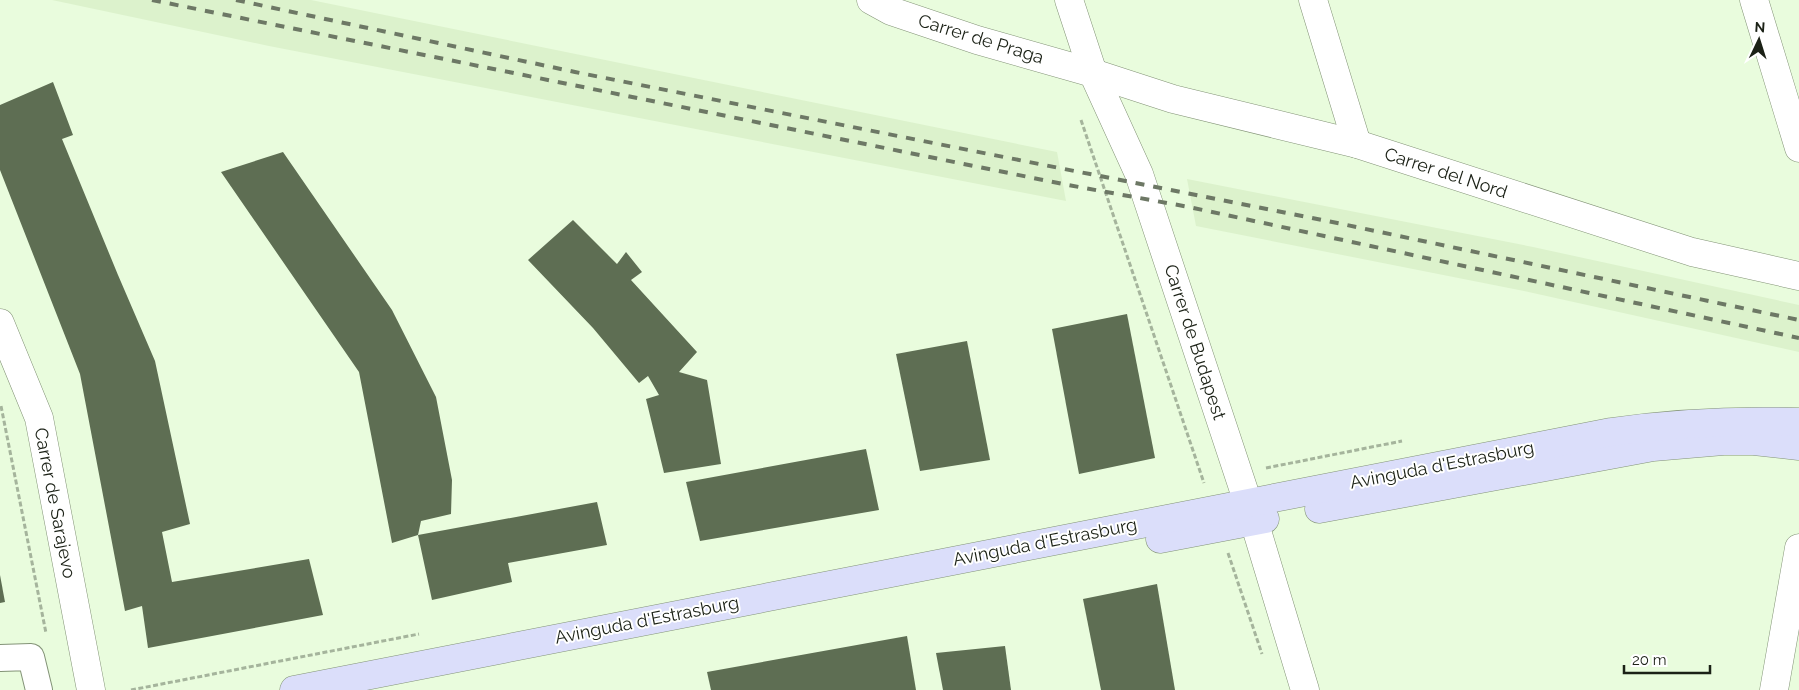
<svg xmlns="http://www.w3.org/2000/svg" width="1799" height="690" font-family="Raleway,sans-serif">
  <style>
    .built { fill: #dcf2cc }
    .building { fill: #5e6e53 }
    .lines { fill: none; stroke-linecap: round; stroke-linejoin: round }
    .pedestrian-casing { stroke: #839377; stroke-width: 28 }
    .minor-casing { stroke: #839377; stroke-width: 29 }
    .secondary-casing { stroke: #839377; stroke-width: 29 }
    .path { stroke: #a5b49c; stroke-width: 3; stroke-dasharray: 5 2.5; stroke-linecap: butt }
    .pedestrian { stroke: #fff; stroke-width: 26 }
    .minor { stroke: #fff; stroke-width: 28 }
    .secondary { stroke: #dbdefa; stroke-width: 28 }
    .rail { stroke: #6d7865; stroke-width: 4; stroke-dasharray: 9 9; stroke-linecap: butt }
    .labels { text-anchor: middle; stroke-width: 4; stroke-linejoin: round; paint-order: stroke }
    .street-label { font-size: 18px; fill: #1b2116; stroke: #fff }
  </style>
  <rect width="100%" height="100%" fill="#e9fcdd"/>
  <!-- built -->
  <g class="built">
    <polygon points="52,0 311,0 1057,152 1066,201 269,46"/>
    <polygon points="1187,179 1533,247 1799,305 1799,352 1524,291 1196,226"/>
  </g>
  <!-- building -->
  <g class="building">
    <polygon points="53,82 73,135 62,139 118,275 155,361 190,524 162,532 172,582 309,559 323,615 148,648 142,606 125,611 80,374 0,170 0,105"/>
    <polygon points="283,152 392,310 436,397 452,480 451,514 421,521 418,535 392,543 359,372 221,172"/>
    <polygon points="573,220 617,264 626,252 642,272 631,280 697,352 679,372 707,380 721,464 664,473 646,399 659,395 648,376 639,383 593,328 528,260"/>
    <polygon points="1127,314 1155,458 1079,474 1052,329"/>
    <polygon points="967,341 990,460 920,471 896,354"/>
    <polygon points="866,449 879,510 700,541 686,482"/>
    <polygon points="597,502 607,545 508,563 512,582 432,600 418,535"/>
    <polygon points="0,575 5,602 0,603"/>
    <polygon points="1157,584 1175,690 1101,690 1083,599"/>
    <polygon points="907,636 916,690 711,690 707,672"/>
    <polygon points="1005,646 1011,690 943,690 936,653"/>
  </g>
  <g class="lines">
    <!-- pedestrian casing -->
    <g class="pedestrian-casing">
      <polyline id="pedestrian" points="0,658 31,657 39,690"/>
    </g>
    <!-- minor casing -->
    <g class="minor-casing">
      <g id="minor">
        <polyline points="871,0 891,11 977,40 1093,73 1173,99 1357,144 1692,252 1799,276"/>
        <polyline points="1069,0 1093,73 1139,174 1254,521 1305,690"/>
        <polyline points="1313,0 1357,144"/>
        <polyline points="1754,0 1799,148"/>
        <polyline points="0,323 39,418 91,690"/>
        <polyline points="1774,690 1799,548"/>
      </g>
    </g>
    <!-- secondary casing -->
    <g class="secondary-casing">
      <g id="secondary">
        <polyline points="1319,509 1653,447 1723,441 1754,441 1799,446"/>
        <polyline points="1160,539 1265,519"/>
        <path d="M294,690L1611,432C1674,423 1736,420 1799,422"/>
      </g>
    </g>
    <!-- path -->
    <g class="path">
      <polyline points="1081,120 1204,483"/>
      <polyline points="1,406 46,633"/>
      <polyline points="1266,468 1402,441"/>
      <polyline points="1228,553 1262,654"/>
      <polyline points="131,690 419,634"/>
    </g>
    <!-- pedestrian -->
    <use href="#pedestrian" class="pedestrian"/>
    <!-- minor -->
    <use href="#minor" class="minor"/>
    <!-- secondary -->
    <use href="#secondary" class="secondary"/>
    <!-- rail -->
    <g class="rail">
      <polyline points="152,0 1068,185 1189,207 1799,338"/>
      <polyline points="236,0 575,72 1342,224 1799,320"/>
    </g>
  </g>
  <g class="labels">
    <!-- street labels -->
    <g class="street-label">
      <text transform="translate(981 39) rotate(17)" y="6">Carrer de Praga</text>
      <text transform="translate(1446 173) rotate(18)" y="6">Carrer del Nord</text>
      <text transform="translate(1195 342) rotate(72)" y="6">Carrer de Budapest</text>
      <text transform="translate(1442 465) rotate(-11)" y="6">Avinguda d'Estrasburg</text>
      <text transform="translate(55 503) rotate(79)" y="6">Carrer de Sarajevo</text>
      <text transform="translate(1045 542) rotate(-11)" y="6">Avinguda d'Estrasburg</text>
      <text transform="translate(647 620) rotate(-11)" y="6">Avinguda d'Estrasburg</text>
    </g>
  </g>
  <!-- north arrow -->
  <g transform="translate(1759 40) rotate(4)" stroke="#ffffff" stroke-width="4" paint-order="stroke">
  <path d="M0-4L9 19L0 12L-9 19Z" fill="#1b2116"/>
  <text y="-8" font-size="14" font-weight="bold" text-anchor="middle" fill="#1b2116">N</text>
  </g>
  <!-- scale -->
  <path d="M1624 665v8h86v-8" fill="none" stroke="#1b2116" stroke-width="2.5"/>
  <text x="1632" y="665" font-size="15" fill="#1b2116" stroke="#ffffff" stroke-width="4" paint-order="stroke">20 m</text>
</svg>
